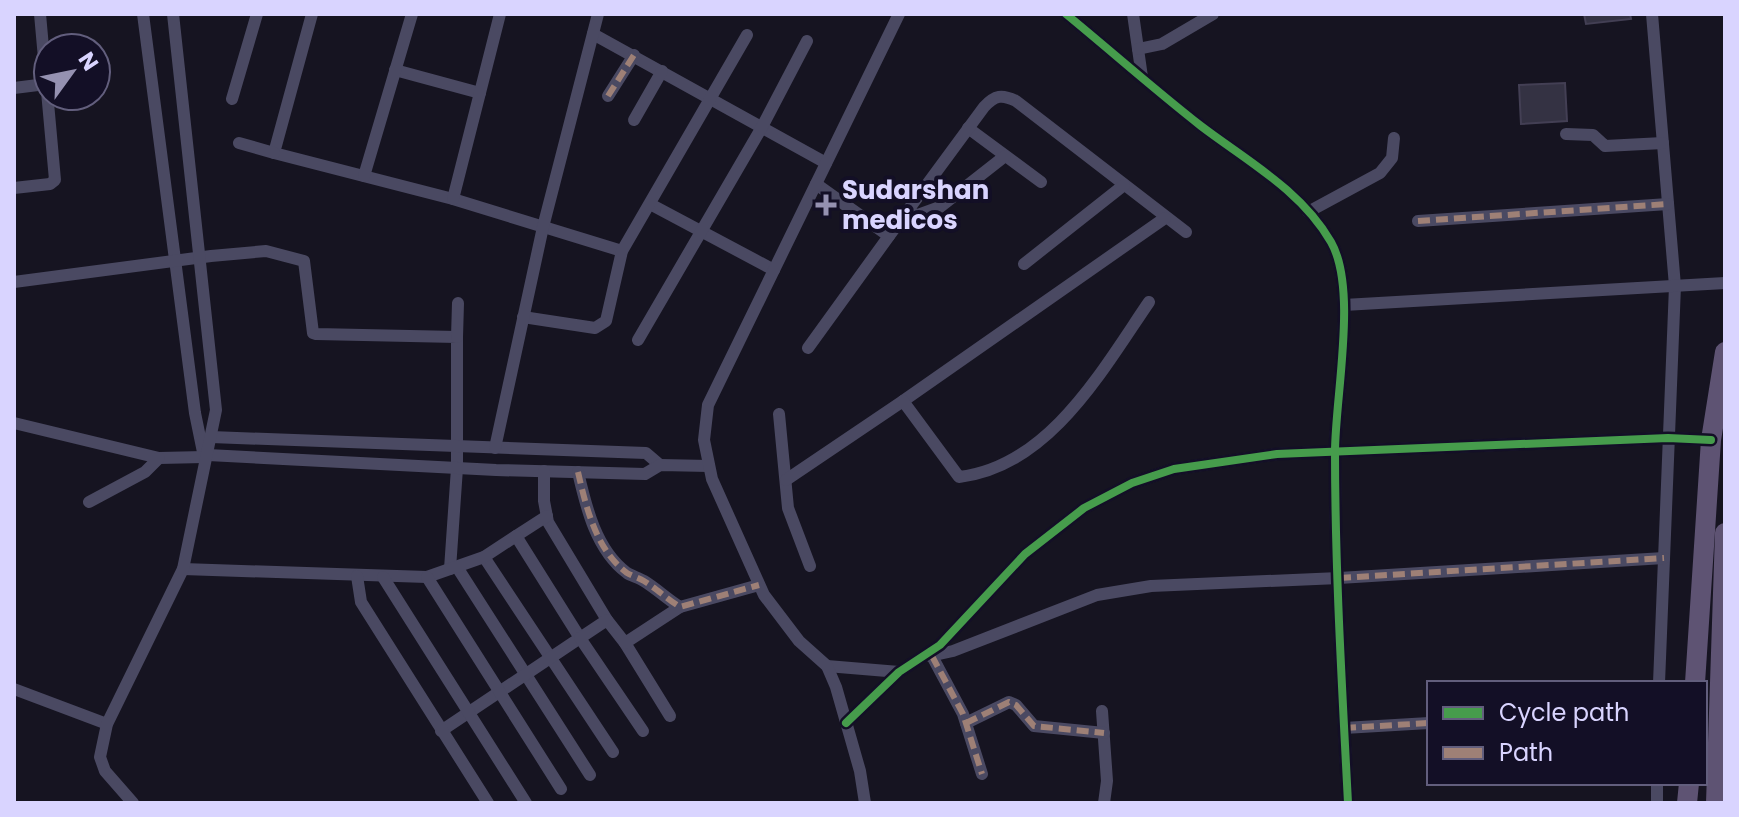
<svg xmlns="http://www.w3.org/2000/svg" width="1739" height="817" font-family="Poppins,sans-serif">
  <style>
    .building { fill: #343243; stroke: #433f54; stroke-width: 2 }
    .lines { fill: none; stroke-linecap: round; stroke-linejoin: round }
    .street { stroke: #4a4962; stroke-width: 12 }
    .primary { stroke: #5e5373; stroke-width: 20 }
    .quiet { stroke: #9e8076; stroke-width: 6; stroke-dasharray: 12 6; stroke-linecap: butt }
    .cycleway-casing { stroke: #130f26; stroke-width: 13 }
    .cycleway { stroke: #469c4c; stroke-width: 8 }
    .poi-dot { fill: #9591b1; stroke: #130f26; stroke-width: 3 }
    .labels { text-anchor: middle; stroke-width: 8; stroke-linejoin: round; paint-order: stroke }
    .poi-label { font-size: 26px; font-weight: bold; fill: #d9d4ff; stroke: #130f26; text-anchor: start }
  </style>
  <rect width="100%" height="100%" fill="#161421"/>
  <!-- building -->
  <g class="building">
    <polygon points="1584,14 1630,14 1631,19 1586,24"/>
    <polygon points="1565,83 1567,121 1521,124 1519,85"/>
  </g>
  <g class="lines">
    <!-- street -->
    <g class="street">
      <polyline points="143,14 195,413 204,457"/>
      <polyline points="312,14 274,153 453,199 622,251"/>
      <path d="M1066,14C1111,51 1155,90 1201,126C1247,161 1301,190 1331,242C1358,289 1335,397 1335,452C1335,569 1342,686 1348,803"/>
      <polyline points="1133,14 1142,77"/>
      <polyline points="1652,14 1675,286 1659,683"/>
      <polyline points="593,34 826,163"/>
      <polyline points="1138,49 1162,44 1213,14"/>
      <polyline points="395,70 480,93"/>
      <polyline points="14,88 46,84"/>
      <polyline points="608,96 634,55"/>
      <polyline points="232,99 257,14"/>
      <polyline points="634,120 662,71"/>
      <polyline points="968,128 1041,182"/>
      <polyline points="1566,134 1593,135 1605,146 1663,143"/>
      <polyline points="239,143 274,153"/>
      <polyline points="364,176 412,14"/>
      <path d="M816,184L889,236L984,107C995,95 1002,94 1016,101L1186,232"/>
      <polyline points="14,188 50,184 55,180 40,14"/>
      <polyline points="453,199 500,14"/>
      <polyline points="650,204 774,270"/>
      <polyline points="907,212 918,215 940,207 1005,156"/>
      <polyline points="1308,212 1380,173 1392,158 1394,138"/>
      <polyline points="1418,221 1668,204"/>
      <polyline points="1024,264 1124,185"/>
      <polyline points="14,282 211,256 266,251 304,261 313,333 316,334 457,337 457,468 450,569"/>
      <polyline points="1344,305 1725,283"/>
      <polyline points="523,317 595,328 606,321 622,251 747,35"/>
      <polyline points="457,337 458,303"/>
      <polyline points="638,340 762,127 807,41"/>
      <polyline points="808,348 889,236"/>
      <polyline points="903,401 1165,218"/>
      <polyline points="779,414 788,508 810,566"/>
      <polyline points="14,423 159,458 204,457"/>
      <polyline points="211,437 646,453 660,465"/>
      <polyline points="495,448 543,227 598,14"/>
      <polyline points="208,455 496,470 645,474 660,465 709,466"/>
      <polyline points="544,471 544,501 548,522 607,620"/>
      <path d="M578,472C586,507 596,550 627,573C632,576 639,578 644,581C657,589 667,599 680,607L759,585"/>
      <path d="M786,480L903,401L959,477C1049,467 1103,369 1149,302"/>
      <polyline points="89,502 145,472 159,458"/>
      <polyline points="516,536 547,516"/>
      <polyline points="484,557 613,752"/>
      <polyline points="457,567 590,775"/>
      <polyline points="183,569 427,577 484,557 516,536 580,638 441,731"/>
      <polyline points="357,576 361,602 488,803"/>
      <polyline points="383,577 526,803"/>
      <polyline points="427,577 561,789"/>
      <polyline points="625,643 670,716"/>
      <polyline points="930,656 953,651 1097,595 1151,586 1339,578 1664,558"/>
      <polyline points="932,656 963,714 982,774"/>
      <polyline points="827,666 899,672"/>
      <polyline points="14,689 107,724"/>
      <polyline points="1102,711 1107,781 1104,803"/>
      <polyline points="846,723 899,672 940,645 1025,554 1084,508 1132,483 1174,469 1277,454 1668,438 1711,440"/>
      <polyline points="966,723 1009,702 1016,705 1034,726 1104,733"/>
      <polyline points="1344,728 1429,723"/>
      <polyline points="643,731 580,638 607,620 625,643 680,607"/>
      <polyline points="1657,783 1657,803"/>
      <polyline points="133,803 105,771 100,757 107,724 183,569 216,410 173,14"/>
      <polyline points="865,803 860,771 836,687 827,666 799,641 764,595 712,479 704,440 708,405 899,14"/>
    </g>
    <!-- primary -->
    <g class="primary">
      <polyline points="1695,683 1711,440 1725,352"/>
      <polyline points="1687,803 1689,783"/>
      <polyline points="1716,803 1725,533"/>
    </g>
    <!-- quiet -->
    <g class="quiet">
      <polyline points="608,96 634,55"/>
      <polyline points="1418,221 1668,204"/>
      <path d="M578,472C586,507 596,550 627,573C632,576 639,578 644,581C657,589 667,599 680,607L759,585"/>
      <polyline points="1339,578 1664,558"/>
      <polyline points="932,656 963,714 982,774"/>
      <polyline points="966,723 1009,702 1016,705 1034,726 1104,733"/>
      <polyline points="1344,728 1429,723"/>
    </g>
    <!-- cycleway casing -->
    <g class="cycleway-casing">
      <g id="cycleway">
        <path d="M1066,14C1111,51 1155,90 1201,126C1247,161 1301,190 1331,242C1358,289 1335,397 1335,452C1335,569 1342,686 1348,803"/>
        <polyline points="846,723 899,672 940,645 1025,554 1084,508 1132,483 1174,469 1277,454 1668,438 1711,440"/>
      </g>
    </g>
    <!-- cycleway -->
    <use href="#cycleway" class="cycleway"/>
  </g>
  <!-- markers -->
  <path class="poi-dot" d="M822 193h8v8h8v8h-8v8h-8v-8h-8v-8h8z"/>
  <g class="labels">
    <!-- poi labels -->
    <g class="poi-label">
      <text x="842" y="199">Sudarshan<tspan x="842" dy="30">medicos</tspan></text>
    </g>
  </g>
  <!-- border -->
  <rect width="1739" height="817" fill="none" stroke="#d9d4ff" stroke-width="32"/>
  <!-- legend -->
  <rect x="1427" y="681" width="280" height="104" fill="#130f26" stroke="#625e7d" stroke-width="2"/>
  <rect x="1443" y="707" width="40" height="12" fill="#469c4c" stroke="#625e7d" stroke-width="2"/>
  <text x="1499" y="721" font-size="24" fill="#d9d4ff">Cycle path</text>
  <rect x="1443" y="747" width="40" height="12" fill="#9e8076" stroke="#625e7d" stroke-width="2"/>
  <text x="1499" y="761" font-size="24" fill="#d9d4ff">Path</text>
  <!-- north arrow -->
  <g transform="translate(72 72) rotate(57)"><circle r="38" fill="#130f26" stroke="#625e7d" stroke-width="2"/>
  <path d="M0-6L14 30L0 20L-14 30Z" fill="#9591b1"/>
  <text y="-12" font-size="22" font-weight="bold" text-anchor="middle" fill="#d9d4ff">N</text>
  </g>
</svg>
